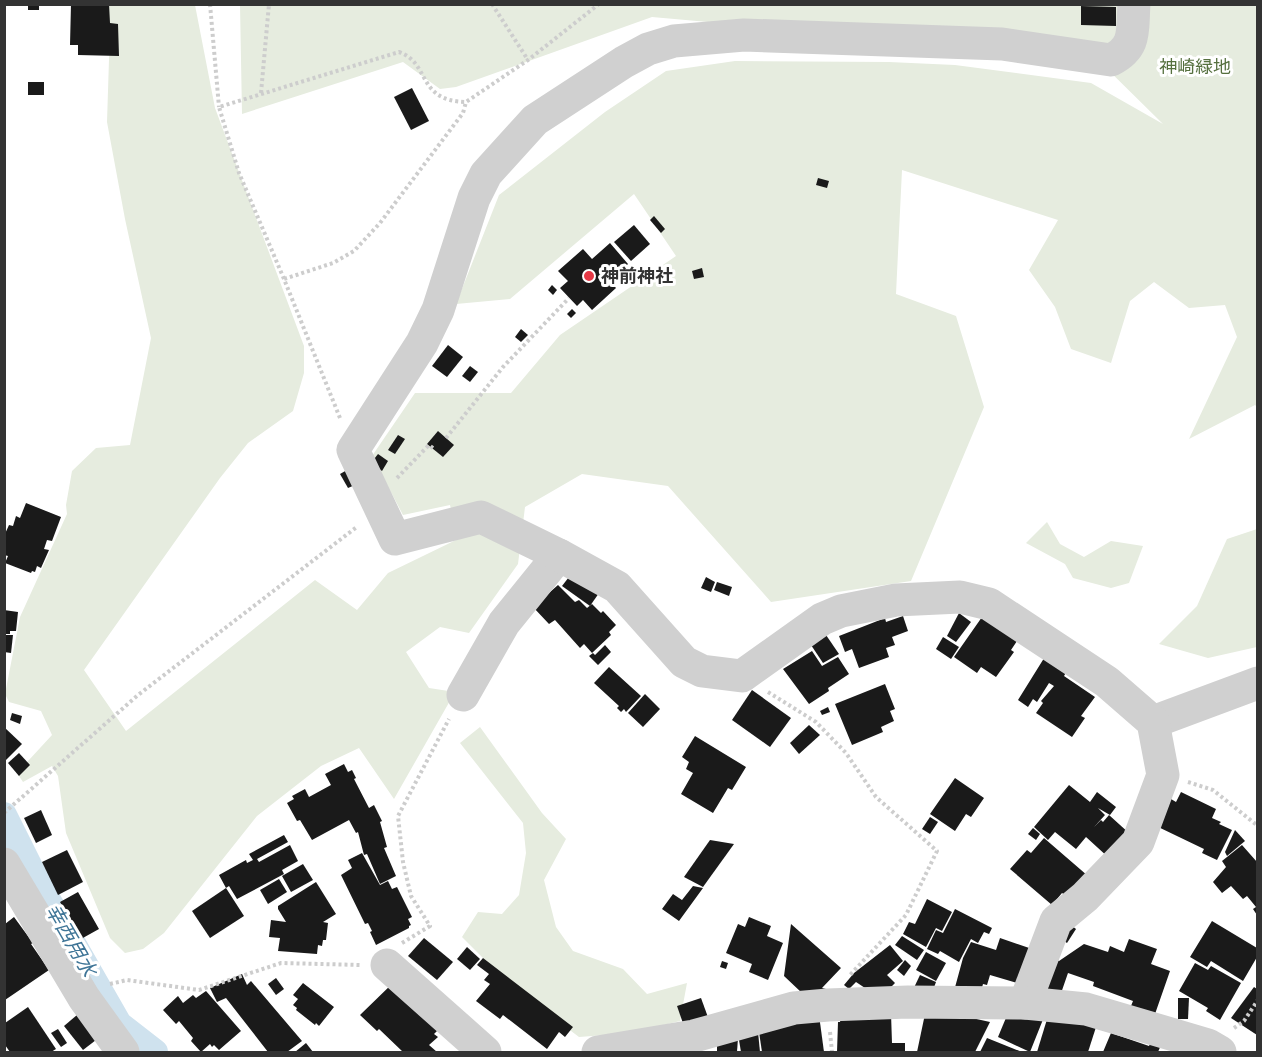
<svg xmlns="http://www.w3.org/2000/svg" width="1262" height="1057" font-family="'Open Sans','Noto Sans JP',sans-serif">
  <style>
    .green { fill: #e6ecdf }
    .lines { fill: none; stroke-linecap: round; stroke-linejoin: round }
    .canal { stroke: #cfe2ee; stroke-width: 26 }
    .building { fill: #1a1a1a }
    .path { stroke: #cdcdcd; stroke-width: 4; stroke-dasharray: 3 3; stroke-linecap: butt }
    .minor { stroke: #d0d0d0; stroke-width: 33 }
    .poi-dot { fill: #e63946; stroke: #fff; stroke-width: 2 }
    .labels { text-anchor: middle; stroke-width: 6; stroke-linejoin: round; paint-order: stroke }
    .park-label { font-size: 18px; fill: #56703f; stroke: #fff }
    .poi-label { font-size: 18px; font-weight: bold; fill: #333; stroke: #fff; text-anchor: start }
    .water-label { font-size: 20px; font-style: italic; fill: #3f7597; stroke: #fff }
  </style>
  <rect width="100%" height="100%" fill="#fff"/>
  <!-- green -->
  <g class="green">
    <polygon points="107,5 195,5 215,108 304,346 304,373 293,411 248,443 220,478 84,670 126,731 315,580 357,610 388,573 458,539 450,505 403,515 372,456 415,393 511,393 560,335 676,256 634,194 510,299 456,304 499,195 605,112 666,71 735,61 889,62 955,65 1091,83 1163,124 1094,56 652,17 456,87 440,89 403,62 242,114 240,5 1257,5 1257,407 1255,405 1189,439 1237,337 1225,305 1189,308 1154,282 1130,301 1111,363 1071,349 1055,307 1029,270 1058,220 902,170 896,294 956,316 984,407 911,581 771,602 668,486 582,474 525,507 518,564 469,633 440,627 406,652 429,688 455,692 394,799 359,748 321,766 257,816 164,933 143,949 125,953 110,938 66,833 58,776 52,766 23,782 17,773 52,735 41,711 9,702 5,694 20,617 67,514 66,505 72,471 96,448 130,445 151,338 125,219 107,122 110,28"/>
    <polygon points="1047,522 1060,544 1084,557 1111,541 1143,546 1129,583 1111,588 1073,578 1065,564 1026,543"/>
    <polygon points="1257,529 1257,647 1208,658 1159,644 1197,606 1227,539"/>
    <polygon points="480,727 542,813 566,839 544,880 556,927 573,951 623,969 647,994 687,983 680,1021 631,1033 579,1037 508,983 462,937 478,912 502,914 519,895 526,853 523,823 460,743"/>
  </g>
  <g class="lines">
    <!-- canal -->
    <polyline class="canal" points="4,815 36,879 119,1024 155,1052"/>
  </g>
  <!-- building -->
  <g class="building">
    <rect x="28" y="4" width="11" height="6"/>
    <polygon points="71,4 109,4 110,23 118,24 119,56 78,55 78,45 70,45"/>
    <polygon points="1081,6 1116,7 1116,26 1081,25"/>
    <rect x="28" y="82" width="16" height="13"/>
    <polygon points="412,88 429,121 411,130 394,97"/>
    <polygon points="818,178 829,181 827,188 816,185"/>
    <polygon points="654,216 665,229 661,233 650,220"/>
    <polygon points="634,225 650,244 631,261 614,242"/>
    <polygon points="610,243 628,264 610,281 616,288 592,310 583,300 577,306 560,288 568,281 558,271 583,249 592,259"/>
    <polygon points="702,268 704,277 694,279 692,271"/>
    <polygon points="552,285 557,290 553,295 548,290"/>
    <polygon points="572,309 576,313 571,318 567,314"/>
    <polygon points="521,329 528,335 521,342 515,337"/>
    <polygon points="448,345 463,357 447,377 432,366"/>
    <polygon points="470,366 478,372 470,382 462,376"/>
    <polygon points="438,431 454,445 443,457 427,444"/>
    <polygon points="398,435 405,439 395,454 388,450"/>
    <polygon points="378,454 388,461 382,471 371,463"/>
    <polygon points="347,470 355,485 348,488 340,474"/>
    <polygon points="26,503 61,517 52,541 47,540 44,549 49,550 41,568 37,566 35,572 32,571 31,573 5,563 8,556 4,555 4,536 9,525 13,526 16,516 20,518"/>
    <polygon points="572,573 599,593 590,606 562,586"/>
    <polygon points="706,577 715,582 711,592 701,588"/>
    <polygon points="717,582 732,587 729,596 714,590"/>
    <polygon points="558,585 575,602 579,600 587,608 592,604 601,613 603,611 616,625 609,632 611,635 592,653 584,644 580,648 555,620 549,624 533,607"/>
    <polygon points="4,610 18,612 16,631 10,631 10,634 4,634"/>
    <polygon points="959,613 971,622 956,642 947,636"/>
    <polygon points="903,616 908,631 892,637 895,645 886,648 889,657 859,668 852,649 845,652 839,636 885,618 886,622"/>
    <polygon points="982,617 1017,641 1011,650 1014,652 996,677 981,667 977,673 954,657"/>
    <polygon points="4,635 13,635 11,653 4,652"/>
    <polygon points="826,635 839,654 823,663 811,645"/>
    <polygon points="943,637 959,647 951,659 936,649"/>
    <polygon points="605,645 611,652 598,665 589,656 593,653 595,655"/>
    <polygon points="812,651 822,666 838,657 849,674 828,688 829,691 809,704 783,669"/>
    <polygon points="1046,655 1068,669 1064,676 1095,697 1081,716 1085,718 1072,737 1036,713 1043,703 1041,701 1054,686 1049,683 1037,702 1033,699 1028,707 1018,700"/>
    <polygon points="609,667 641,696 626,712 624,709 621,712 617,708 619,706 594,683"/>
    <polygon points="885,684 895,709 890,711 894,721 881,727 883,732 852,745 835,704"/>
    <polygon points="752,690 791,718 770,747 732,720"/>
    <polygon points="645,694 660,709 643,727 628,713"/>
    <polygon points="828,707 830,712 822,715 820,711"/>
    <polygon points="12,713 22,716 20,724 10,720"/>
    <polygon points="809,725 820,735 799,754 790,743"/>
    <polygon points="4,727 22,744 4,762"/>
    <polygon points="695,736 746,767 732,790 728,788 713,813 681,794 693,773 686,769 689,762 682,757"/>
    <polygon points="19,753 30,765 19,776 8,763"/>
    <polygon points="344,764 348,772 352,770 356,778 354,779 369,808 374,805 382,821 380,822 387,847 384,848 396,876 380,884 367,854 364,855 358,832 356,833 349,820 312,840 300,820 297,821 287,803 294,799 292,796 305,789 309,797 331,785 325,774"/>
    <polygon points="955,778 984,798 971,817 966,814 955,831 930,814"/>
    <polygon points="1069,785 1090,802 1097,792 1116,807 1110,815 1098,808 1105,815 1094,827 1101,820 1103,822 1109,815 1130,834 1109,858 1086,837 1076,849 1055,832 1048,840 1034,827"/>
    <polygon points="1181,792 1216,809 1212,818 1221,822 1219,824 1232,830 1217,860 1202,853 1204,849 1152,824 1166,796 1176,802"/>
    <polygon points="41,810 52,835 36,843 24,818"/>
    <polygon points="930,817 938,822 930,834 922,829"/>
    <polygon points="1033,828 1040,834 1036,840 1028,834"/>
    <polygon points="1235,830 1245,841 1227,856 1225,852"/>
    <polygon points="284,835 288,842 257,859 259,862 290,845 298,861 282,870 284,874 237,899 229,886 226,888 219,875 246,860 247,863 253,860 249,854"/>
    <polygon points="1044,838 1088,876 1069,898 1062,893 1052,905 1010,869 1027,850 1031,853"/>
    <polygon points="710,840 734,844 703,887 684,877"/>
    <polygon points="1242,845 1257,862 1257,915 1253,909 1256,907 1247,896 1243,899 1231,886 1222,893 1213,882 1226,867 1222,861"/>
    <polygon points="67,850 83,882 58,895 42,862"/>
    <polygon points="362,853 380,885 388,881 392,889 397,887 412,917 408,919 411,925 409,926 409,928 376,945 370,932 372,931 368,923 365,924 341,875 352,868 348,860"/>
    <polygon points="303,864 313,880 291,892 282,876"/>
    <polygon points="279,879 287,892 268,904 260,890"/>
    <polygon points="316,882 336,914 323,922 328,923 326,940 323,940 322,946 318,945 317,954 278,951 280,938 269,937 271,920 286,922 278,909 278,906"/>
    <polygon points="693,886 703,888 679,921 662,909 673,894 682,900"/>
    <polygon points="226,888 244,916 210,938 192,911"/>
    <polygon points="78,892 99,929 81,939 64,915 67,914 60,902"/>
    <polygon points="927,899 952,912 942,931 936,928 926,947 903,934 909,922 915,924"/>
    <polygon points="955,909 992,928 989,934 984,932 978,943 971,939 959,962 940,951 938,954 927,949 936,930 943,933"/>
    <polygon points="14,917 33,943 31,944 49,970 5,1000 5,924"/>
    <polygon points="749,917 771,926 767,936 783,943 768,980 749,972 752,964 726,953 738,924 745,927"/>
    <polygon points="1212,921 1257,948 1257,957 1243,981 1211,961 1207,967 1190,957"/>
    <polygon points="1068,923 1076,929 1067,943 1058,937"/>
    <polygon points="791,924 841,968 822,988 826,989 802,993 784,976"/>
    <polygon points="902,936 924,950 917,960 895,945"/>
    <polygon points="424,938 453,962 437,980 408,956"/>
    <polygon points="1000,938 1038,951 1027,986 990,975 987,985 983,984 979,998 954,991 963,958 971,942 996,950"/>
    <polygon points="1129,939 1157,949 1151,964 1170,971 1155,1014 1131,1006 1133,1001 1093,986 1094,982 1068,973 1059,999 1037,991 1048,956 1059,961 1084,944 1108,952 1110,946 1124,952"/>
    <polygon points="890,945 903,961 887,975 895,983 880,998 856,982 849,989 844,985 854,973"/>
    <polygon points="467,947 480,959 470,970 457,959"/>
    <polygon points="926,952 946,963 936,981 916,970"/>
    <polygon points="483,958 573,1027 565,1037 559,1032 547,1049 503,1015 500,1019 476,1001 490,984 484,980 489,974 477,965"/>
    <polygon points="905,960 911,966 904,976 897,970"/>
    <polygon points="722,961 728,963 726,969 720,967"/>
    <polygon points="1195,963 1208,970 1211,966 1241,983 1220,1020 1206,1011 1208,1008 1179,991"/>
    <polygon points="242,974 247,985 251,981 302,1041 287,1052 268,1052 226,998 217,1002 210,988"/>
    <polygon points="920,975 936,982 929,1001 911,994"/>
    <polygon points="276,978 284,989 276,995 268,984"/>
    <polygon points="395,981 442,1026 434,1034 438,1037 429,1045 437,1052 403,1052 379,1029 377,1031 360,1015"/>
    <polygon points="303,983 334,1007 319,1026 316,1023 315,1025 296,1010 297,1008 293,1005 298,999 293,995"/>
    <polygon points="1254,987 1257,989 1257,1035 1231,1018"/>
    <polygon points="206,991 241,1031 219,1050 214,1045 212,1047 210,1044 201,1052 191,1041 193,1038 179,1021 176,1024 163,1010 178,996 183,1003 193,995 196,998"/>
    <polygon points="701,998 709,1020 685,1029 677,1006"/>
    <polygon points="1178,998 1189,998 1188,1019 1178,1019"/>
    <polygon points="28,1007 56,1049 51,1052 10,1052 5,1045 5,1023"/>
    <polygon points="891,1013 892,1043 905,1043 905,1052 837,1052 838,1022 840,1022 841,1016"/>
    <polygon points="1008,1013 1044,1017 1030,1052 998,1037"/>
    <polygon points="925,1014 937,1014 962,1019 963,1016 990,1022 975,1052 917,1052"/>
    <polygon points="77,1015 96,1040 83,1050 64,1026"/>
    <polygon points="819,1015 824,1052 762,1052 759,1032"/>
    <polygon points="1048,1016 1097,1024 1088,1052 1037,1052"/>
    <polygon points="58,1029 67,1043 61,1047 51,1033"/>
    <polygon points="758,1032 760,1052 741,1052 738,1034"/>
    <polygon points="1111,1033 1149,1046 1151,1042 1161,1045 1158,1052 1103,1052"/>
    <polygon points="717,1037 738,1038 737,1052 717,1052"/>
    <polygon points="987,1038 1022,1052 980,1052"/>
    <polygon points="306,1043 313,1052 295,1052"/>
  </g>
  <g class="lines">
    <!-- path -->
    <g class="path">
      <polyline points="210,4 219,107"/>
      <polyline points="492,4 528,60"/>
      <polyline points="261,93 269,4"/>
      <path d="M284,279L239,173L219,107L399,52C431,63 416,101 466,102"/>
      <polyline points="340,418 284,279 333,263 354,251 380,223 463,113 466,102 528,60 599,4"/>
      <polyline points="446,438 503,367 569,298"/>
      <polyline points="397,478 429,445 434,449"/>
      <polyline points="768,692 816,722 846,753 876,797 937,851 906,915 850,975"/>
      <polyline points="1188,782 1213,790 1258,826"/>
      <polyline points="4,813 138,695 358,526"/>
      <polyline points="402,943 430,926 411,896 403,862 398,816 449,719"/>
      <polyline points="110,984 127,980 199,990 281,963 361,965"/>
      <polyline points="1234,1028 1244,1021 1258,1000"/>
      <polyline points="830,1032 832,1052"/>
    </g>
    <!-- minor -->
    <g class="minor">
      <polyline points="463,695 504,623 559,555"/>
      <polyline points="1153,722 1258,683"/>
      <polyline points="4,864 84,998 123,1052"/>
      <polyline points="387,965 485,1052"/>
      <path d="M1025,1003L1056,921L1085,897L1138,842L1163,775L1153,722L1107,682L989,604L960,597L896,600L841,611L822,619L742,676L702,671L684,662L617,587L559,555L481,517L395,539L353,450L422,343L438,310L474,198L486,174L535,120L624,62L648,49L674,41L744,35L1002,44L1111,60C1137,47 1132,30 1134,4"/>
      <polyline points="598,1052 694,1036 794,1008 828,1005 908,1002 1025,1003 1086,1009 1208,1045 1220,1052"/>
    </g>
  </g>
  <!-- markers -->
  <circle class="poi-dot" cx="589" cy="276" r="6"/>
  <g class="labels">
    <!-- park labels -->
    <g class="park-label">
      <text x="1195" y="73">神崎緑地</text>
    </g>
    <!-- poi labels -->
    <g class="poi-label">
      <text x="601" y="282">神前神社</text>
    </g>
    <!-- water labels -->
    <g class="water-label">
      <text transform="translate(71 940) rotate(60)" y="7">幸西用水</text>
    </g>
  </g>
  <!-- border -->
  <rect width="1262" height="1057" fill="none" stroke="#333333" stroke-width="12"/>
</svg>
